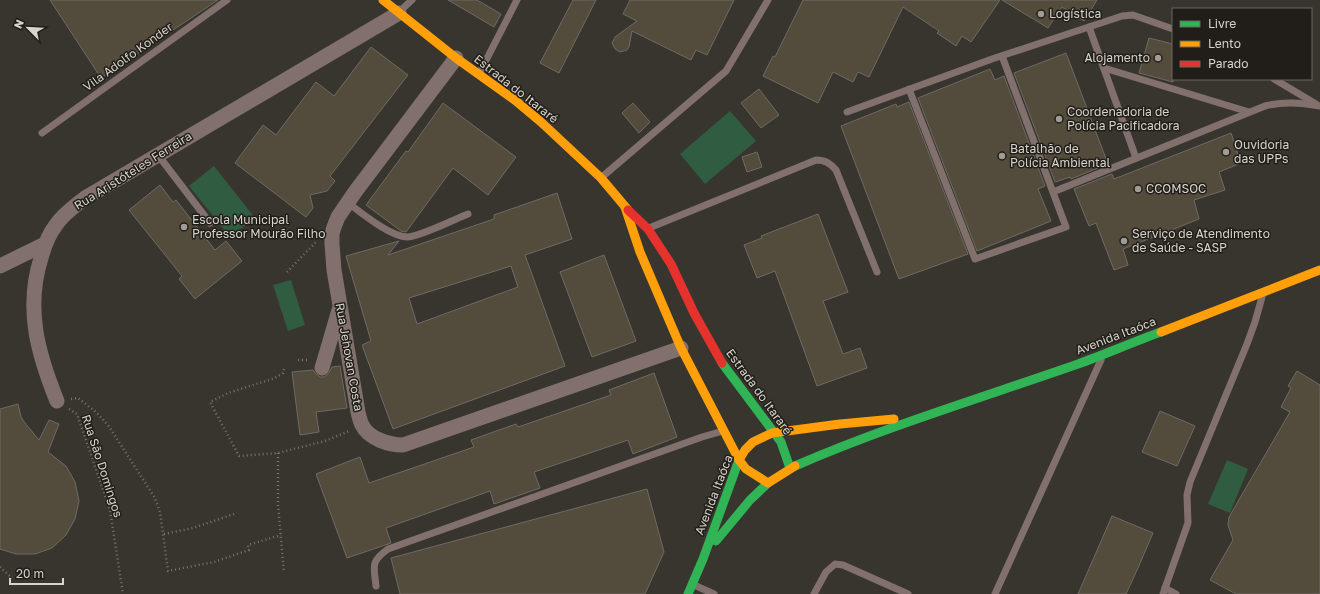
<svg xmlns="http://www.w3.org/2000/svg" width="1320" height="594" font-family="'Golos Text',sans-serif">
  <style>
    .green { fill: #305c41 }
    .building { fill: #534b3b; stroke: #6e6b66; fill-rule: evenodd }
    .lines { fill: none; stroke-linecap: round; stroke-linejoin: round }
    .path { stroke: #7c716d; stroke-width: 2.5; stroke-dasharray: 1 3; stroke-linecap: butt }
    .lane { stroke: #81706b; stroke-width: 7 }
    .street { stroke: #81706b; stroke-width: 15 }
    .fast { stroke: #30b455; stroke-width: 9 }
    .slow { stroke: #ff9f0a; stroke-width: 9 }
    .jam { stroke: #e5322d; stroke-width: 9 }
    .poi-dot { fill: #a09c96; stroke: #211e19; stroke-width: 1.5 }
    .labels { text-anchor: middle; stroke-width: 3; stroke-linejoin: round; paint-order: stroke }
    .poi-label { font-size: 12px; fill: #d8d4cd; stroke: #211e19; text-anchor: start }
    .street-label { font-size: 12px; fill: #d8d4cd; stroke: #211e19 }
  </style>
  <rect width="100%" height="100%" fill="#38352f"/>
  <!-- green -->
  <g class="green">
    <polygon points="730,111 756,141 705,184 680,154"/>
    <polygon points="214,166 255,218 230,237 189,186"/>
    <polygon points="291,280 305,325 288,331 273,285"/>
    <polygon points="1227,460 1248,469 1230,513 1208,504"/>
  </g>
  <!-- building -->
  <g class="building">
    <polygon points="50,0 218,0 101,78"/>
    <polygon points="448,0 477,0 501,14 494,27"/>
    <polygon points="573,0 596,0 559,73 540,63"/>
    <polygon points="630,0 734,0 707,55 696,50 691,60 632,31 629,47 627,50 620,52 615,49 612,43 615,37 637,21 623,14"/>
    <polygon points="803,0 1000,0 971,42 962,36 956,46 937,33 939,31 903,7 869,77 858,72 853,82 833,72 818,103 763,76 773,56 775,57"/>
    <polygon points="1002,0 1097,0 1084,21 1062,7 1048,28"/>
    <polygon points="1149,38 1173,44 1173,82 1139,73"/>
    <polygon points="371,47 408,75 330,176 335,181 327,191 310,195 313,208 306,217 235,163 263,125 276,135 316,82 334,96"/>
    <polygon points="1066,53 1108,164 1071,179 1070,177 1055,182 1014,73"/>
    <polygon points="990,69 995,80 1004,76 1045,186 1038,189 1051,221 977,251 918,98"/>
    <polygon points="759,89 779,115 761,128 741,103"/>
    <polygon points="909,102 968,254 899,279 841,126 896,104 897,107"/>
    <polygon points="443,103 516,157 488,195 453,168 406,232 401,231 366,205 406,151 408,152"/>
    <polygon points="633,103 650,122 639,133 622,113"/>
    <polygon points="1231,133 1241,163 1219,172 1225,190 1194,200 1199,219 1123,249 1128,265 1114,270 1096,223 1089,226 1074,189 1112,174 1114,179"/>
    <polygon points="757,152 762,167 747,172 742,157"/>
    <polygon points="160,185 173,202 176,200 215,250 226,241 242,261 195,299 179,279 182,276 129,210"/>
    <path d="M557,193L572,239L525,255L565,366L393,429L362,345L371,341L346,256L399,241L388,255L494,219V215ZM511,266L518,287L417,324L409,298Z"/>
    <polygon points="818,214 848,292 823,301 843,354 860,348 867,368 817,386 775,271 757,278 744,245 762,238 761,236"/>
    <polygon points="604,255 636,341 592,357 560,272"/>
    <polygon points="340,366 347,408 316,412 319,432 300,435 292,372 313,370 316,374 320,377 324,377 328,374 332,367"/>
    <polygon points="1297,371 1320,385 1320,594 1236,594 1210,580 1233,540 1228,525 1229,517 1290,412 1281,407 1291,388 1288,386"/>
    <polygon points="654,373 677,437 633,454 628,440 534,472 540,488 494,504 490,491 386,528 391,543 347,558 316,474 360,457 369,483 474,447 471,440 516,424 518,427 611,395 609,390"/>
    <polygon points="18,404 21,417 25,423 39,440 49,420 59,424 48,452 66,466 75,482 79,501 75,519 66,535 52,548 35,554 16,554 0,549 0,409"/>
    <polygon points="1160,411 1195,426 1177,466 1142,452"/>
    <polygon points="647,489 664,552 645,594 400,594 391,558"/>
    <polygon points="1112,516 1153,533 1138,568 1126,594 1078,594"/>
  </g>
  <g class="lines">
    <!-- path -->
    <g class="path">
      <polyline points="287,272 316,242"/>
      <polyline points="298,360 307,360"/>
      <polyline points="284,369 283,373 275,378 228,393 210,402 239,456 278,453 325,441 349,431"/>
      <polyline points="71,399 78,398 96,412 108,425 155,498 160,512 168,571 214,562 249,550 248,545 281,535"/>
      <polyline points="69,409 77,414 110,510 123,594"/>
      <polyline points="278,453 278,505 284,572"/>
      <polyline points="164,534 193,528 237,513"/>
      <polyline points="0,567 12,578"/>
    </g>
    <!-- lane -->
    <g class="lane">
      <polyline points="400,11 412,0"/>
      <polyline points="1089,27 1136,158"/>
      <polyline points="1104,68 1249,112"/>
      <polyline points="480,72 517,0"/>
      <polyline points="1274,79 1316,104"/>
      <polyline points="909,89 975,259 1066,227 1002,56"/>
      <polyline points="847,112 992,59 1122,16 1133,15 1173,29"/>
      <polyline points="42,133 227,0"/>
      <polyline points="158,155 210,223"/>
      <polyline points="602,177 726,71 768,0"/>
      <path d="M1053,192L1265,106C1285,101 1300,103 1320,106"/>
      <path d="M348,203C362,213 389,236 407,237C419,237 455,219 468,214"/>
      <path d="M649,228L816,160C825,160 830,163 836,170L877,272"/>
      <polyline points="694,585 714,594"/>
      <path d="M376,586C374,566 370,562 388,549L702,437L723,431"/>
      <polyline points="1165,588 1176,594"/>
      <polyline points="814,594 826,572 835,564 843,565 908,594"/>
      <polyline points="995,594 1101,360"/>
      <polyline points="1163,594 1188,523 1187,495 1190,482 1247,344 1255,322 1262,297"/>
    </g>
    <!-- street -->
    <g class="street">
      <path d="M456,58L355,192L338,217L334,227L332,234V244L334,270L358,412C359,416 360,421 362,425C369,439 389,445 403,445L681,348"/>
      <polyline points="0,266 45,244"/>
      <polyline points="322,368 339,310"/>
      <path d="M57,401C38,354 25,309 41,258C44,247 48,235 56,225C63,214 75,206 85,198L399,13"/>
    </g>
    <!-- fast -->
    <g class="fast">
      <polyline points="722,363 781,442 790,468"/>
      <path d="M795,466C887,426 984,397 1078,364C1106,354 1133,342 1161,332"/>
      <polyline points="716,541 750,500 768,483"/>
      <polyline points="688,594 703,559 739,460"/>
    </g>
    <!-- slow -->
    <g class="slow">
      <polyline points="383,0 456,58 516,101 541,122 601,178 628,210"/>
      <polyline points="625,207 640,252 681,348 739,460 746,469 768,483 795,466"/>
      <polyline points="1161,332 1320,270"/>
      <polyline points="739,460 745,450 753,442 772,433 840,424 894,419"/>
    </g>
    <!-- jam -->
    <polyline class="jam" points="628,210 648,229 671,264 694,313 722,363"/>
  </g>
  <!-- markers -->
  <g class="poi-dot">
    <circle cx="1041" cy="14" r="4"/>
    <circle cx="1158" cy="58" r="4"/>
    <circle cx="1059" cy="119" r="4"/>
    <circle cx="1226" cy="152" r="4"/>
    <circle cx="1002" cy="156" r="4"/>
    <circle cx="1138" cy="189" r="4"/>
    <circle cx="184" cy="227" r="4"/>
    <circle cx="1124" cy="241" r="4"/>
  </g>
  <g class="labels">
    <!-- poi labels -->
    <g class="poi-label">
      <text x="1049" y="18">Logística</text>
      <text x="1150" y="62" text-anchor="end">Alojamento</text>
      <text x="1067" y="116">Coordenadoria de<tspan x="1067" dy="14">Polícia Pacificadora</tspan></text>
      <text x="1234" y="149">Ouvidoria<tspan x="1234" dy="14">das UPPs</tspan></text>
      <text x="1010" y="153">Batalhão de<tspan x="1010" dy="14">Polícia Ambiental</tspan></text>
      <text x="1146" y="193">CCOMSOC</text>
      <text x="192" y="224">Escola Municipal<tspan x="192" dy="14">Professor Mourão Filho</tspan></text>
      <text x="1132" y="238">Serviço de Atendimento<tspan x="1132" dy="14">de Saúde - SASP</tspan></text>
    </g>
    <!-- street labels -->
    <g class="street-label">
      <text transform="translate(128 57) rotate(-36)" y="4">Vila Adolfo Konder</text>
      <text transform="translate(516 89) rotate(38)" y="4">Estrada do Itararé</text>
      <text transform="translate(133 171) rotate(-32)" y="4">Rua Aristóteles Ferreira</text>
      <text transform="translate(1116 336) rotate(-21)" y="4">Avenida Itaóca</text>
      <text transform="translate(349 357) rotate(80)" y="4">Rua Jehovan Costa</text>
      <text transform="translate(759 392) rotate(54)" y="4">Estrada do Itararé</text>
      <text transform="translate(102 466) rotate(72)" y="4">Rua São Domingos</text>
      <text transform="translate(714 495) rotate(-69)" y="4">Avenida Itaóca</text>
    </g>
  </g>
  <!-- legend -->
  <rect x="1172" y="8" width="140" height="72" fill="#211e19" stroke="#6a6761"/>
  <rect x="1180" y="21" width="20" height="6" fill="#30b455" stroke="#6a6761"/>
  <text x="1208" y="28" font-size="12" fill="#d8d4cd">Livre</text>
  <rect x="1180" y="41" width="20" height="6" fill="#ff9f0a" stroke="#6a6761"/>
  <text x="1208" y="48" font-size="12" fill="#d8d4cd">Lento</text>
  <rect x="1180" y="61" width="20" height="6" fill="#e5322d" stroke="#6a6761"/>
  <text x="1208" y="68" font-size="12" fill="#d8d4cd">Parado</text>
  <!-- north arrow -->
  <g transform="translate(28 28) rotate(294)" stroke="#211e19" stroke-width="3" paint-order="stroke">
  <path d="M0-3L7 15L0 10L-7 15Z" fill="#d8d4cd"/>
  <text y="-6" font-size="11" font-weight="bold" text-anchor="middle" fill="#d8d4cd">N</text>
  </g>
  <!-- scale -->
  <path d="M10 578v6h53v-6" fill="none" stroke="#d8d4cd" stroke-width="2"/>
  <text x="16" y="578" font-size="12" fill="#d8d4cd" stroke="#211e19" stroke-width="3" paint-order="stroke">20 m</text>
</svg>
